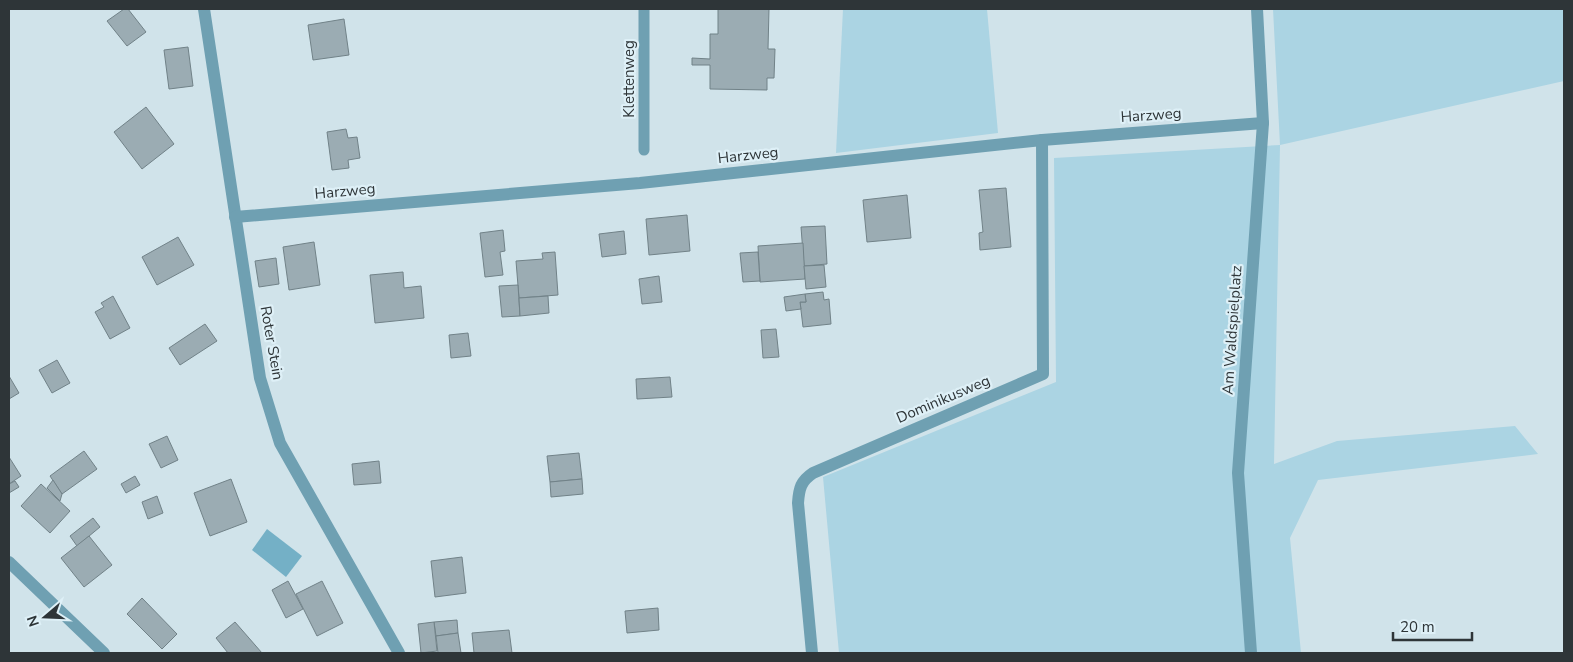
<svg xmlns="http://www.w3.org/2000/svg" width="1573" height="662" font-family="'Nunito Sans',sans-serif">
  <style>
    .green { fill: #abd4e3 }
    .water { fill: #74b0c6 }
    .building { fill: #9bacb3; stroke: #718288 }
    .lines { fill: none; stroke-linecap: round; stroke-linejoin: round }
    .service { stroke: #6fa0b2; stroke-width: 11 }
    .minor { stroke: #6fa0b2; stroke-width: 12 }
    .labels { text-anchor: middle; stroke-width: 4.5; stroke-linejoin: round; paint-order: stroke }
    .street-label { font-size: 15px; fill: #2e3538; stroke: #def0f7 }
  </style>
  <rect width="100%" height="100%" fill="#d0e3ea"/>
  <!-- green -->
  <g class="green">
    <polygon points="843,9 987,9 998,133 836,153"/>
    <polygon points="1273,9 1564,9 1564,81 1280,145 1274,464 1337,441 1515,426 1538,454 1318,480 1290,538 1301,653 839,653 823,477 1056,382 1054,158 1280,145"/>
  </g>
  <!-- water -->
  <polygon class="water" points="267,529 302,556 286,577 252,550"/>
  <!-- building -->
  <g class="building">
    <polygon points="124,9 128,9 146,32 127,46 107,21"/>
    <polygon points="718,9 769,9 768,49 775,49 774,78 767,78 767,90 710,89 710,65 692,65 692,58 710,59 710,34 718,34"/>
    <polygon points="344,19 349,55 313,60 308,25"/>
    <polygon points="188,47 193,86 169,89 164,50"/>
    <polygon points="146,107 174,144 142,169 114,132"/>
    <polygon points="346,129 348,138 357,137 360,158 348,160 349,168 332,170 327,132"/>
    <polygon points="1006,188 1011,247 980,250 979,233 983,232 979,190"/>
    <polygon points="907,195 911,238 867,242 863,200"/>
    <polygon points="687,215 690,251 649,255 646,219"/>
    <polygon points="825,226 827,264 804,266 801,227"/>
    <polygon points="503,230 505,251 500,252 503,275 485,277 480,233"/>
    <polygon points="624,231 626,254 602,257 599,234"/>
    <polygon points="178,237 194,265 157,285 142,257"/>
    <polygon points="314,242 320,285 289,290 283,247"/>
    <polygon points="803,243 805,279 760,282 758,246"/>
    <polygon points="555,252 558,295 519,298 516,261 543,259 542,253"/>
    <polygon points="758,252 760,281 743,282 740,253"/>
    <polygon points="276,258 279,284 259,287 255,261"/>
    <polygon points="824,265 826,287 806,289 804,266"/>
    <polygon points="403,272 404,288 421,286 424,318 375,323 370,275"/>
    <polygon points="659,276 662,302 642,304 639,279"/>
    <polygon points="518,285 520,316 502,317 499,286"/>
    <polygon points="823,292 824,300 829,299 831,324 803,327 800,302 806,302 805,294"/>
    <polygon points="805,294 806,302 800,302 801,309 786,311 784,297"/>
    <polygon points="113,296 130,328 110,339 95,312 104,307 101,303"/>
    <polygon points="548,296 549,313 520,316 519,298"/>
    <polygon points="205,324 217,341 180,365 169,348"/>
    <polygon points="776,329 779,357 763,358 761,330"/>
    <polygon points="468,333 471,356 451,358 449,335"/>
    <polygon points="57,360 70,383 52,393 39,370"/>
    <polygon points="9,376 19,393 9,399"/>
    <polygon points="670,377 672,397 637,399 636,379"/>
    <polygon points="167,436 178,460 161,468 149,444"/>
    <polygon points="84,451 97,469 62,494 50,476"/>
    <polygon points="579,453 582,479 550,482 547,456"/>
    <polygon points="9,457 21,476 9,484"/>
    <polygon points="379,461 381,483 354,485 352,464"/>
    <polygon points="135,476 140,485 126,493 121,484"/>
    <polygon points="231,479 247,522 210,536 194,493"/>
    <polygon points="582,479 583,494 551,497 550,482"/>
    <polygon points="53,480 62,494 60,501 47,488"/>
    <polygon points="15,481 19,487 9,493 9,484"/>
    <polygon points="41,484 70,511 50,533 21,506"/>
    <polygon points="157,496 163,513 148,519 142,502"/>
    <polygon points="93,518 100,527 77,546 70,536"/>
    <polygon points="89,536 112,565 84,587 61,558"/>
    <polygon points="462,557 466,593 435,597 431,561"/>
    <polygon points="288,581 303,609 286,618 272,590"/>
    <polygon points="322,581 343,623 317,636 296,594"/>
    <polygon points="142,598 177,634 162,649 127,614"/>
    <polygon points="658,608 659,630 627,633 625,611"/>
    <polygon points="457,620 458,633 436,636 434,622"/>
    <polygon points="235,622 262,653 228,653 216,638"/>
    <polygon points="434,622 437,651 421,653 418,624"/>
    <polygon points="509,630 512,653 474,653 472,633"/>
    <polygon points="458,633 461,653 438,653 436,636"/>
  </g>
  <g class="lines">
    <!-- service -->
    <polyline class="service" points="644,9 644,150"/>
    <!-- minor -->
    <g class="minor">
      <polyline points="204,9 260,378 280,443 399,653"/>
      <polyline points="235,217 640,183 1042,140 1263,123"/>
      <polyline points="9,562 104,653"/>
      <path d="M812,653L798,503C799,488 801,481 813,473L1043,374L1042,140"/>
      <polyline points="1251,653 1238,473 1263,123 1257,9"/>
    </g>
  </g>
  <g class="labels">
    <!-- street labels -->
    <g class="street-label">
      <text transform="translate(629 79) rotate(-90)" y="5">Klettenweg</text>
      <text transform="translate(1151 115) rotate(-4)" y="5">Harzweg</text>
      <text transform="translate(748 155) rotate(-6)" y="5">Harzweg</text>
      <text transform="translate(345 191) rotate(-5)" y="5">Harzweg</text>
      <text transform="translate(1232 330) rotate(-86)" y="5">Am Waldspielplatz</text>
      <text transform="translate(272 343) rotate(80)" y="5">Roter Stein</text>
      <text transform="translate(943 399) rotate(-23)" y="5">Dominikusweg</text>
    </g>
  </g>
  <!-- border -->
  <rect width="1573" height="662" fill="none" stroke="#2e3538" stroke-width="20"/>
  <!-- north arrow -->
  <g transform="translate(45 617) rotate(251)" stroke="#def0f7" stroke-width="4" paint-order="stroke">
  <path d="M0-4L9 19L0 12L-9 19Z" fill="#2e3538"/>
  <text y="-8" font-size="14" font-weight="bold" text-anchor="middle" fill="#2e3538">N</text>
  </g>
  <!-- scale -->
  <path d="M1393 632v8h79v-8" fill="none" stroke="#2e3538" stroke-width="2.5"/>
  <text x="1400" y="632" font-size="15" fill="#2e3538" stroke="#def0f7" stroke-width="4" paint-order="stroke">20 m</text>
</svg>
